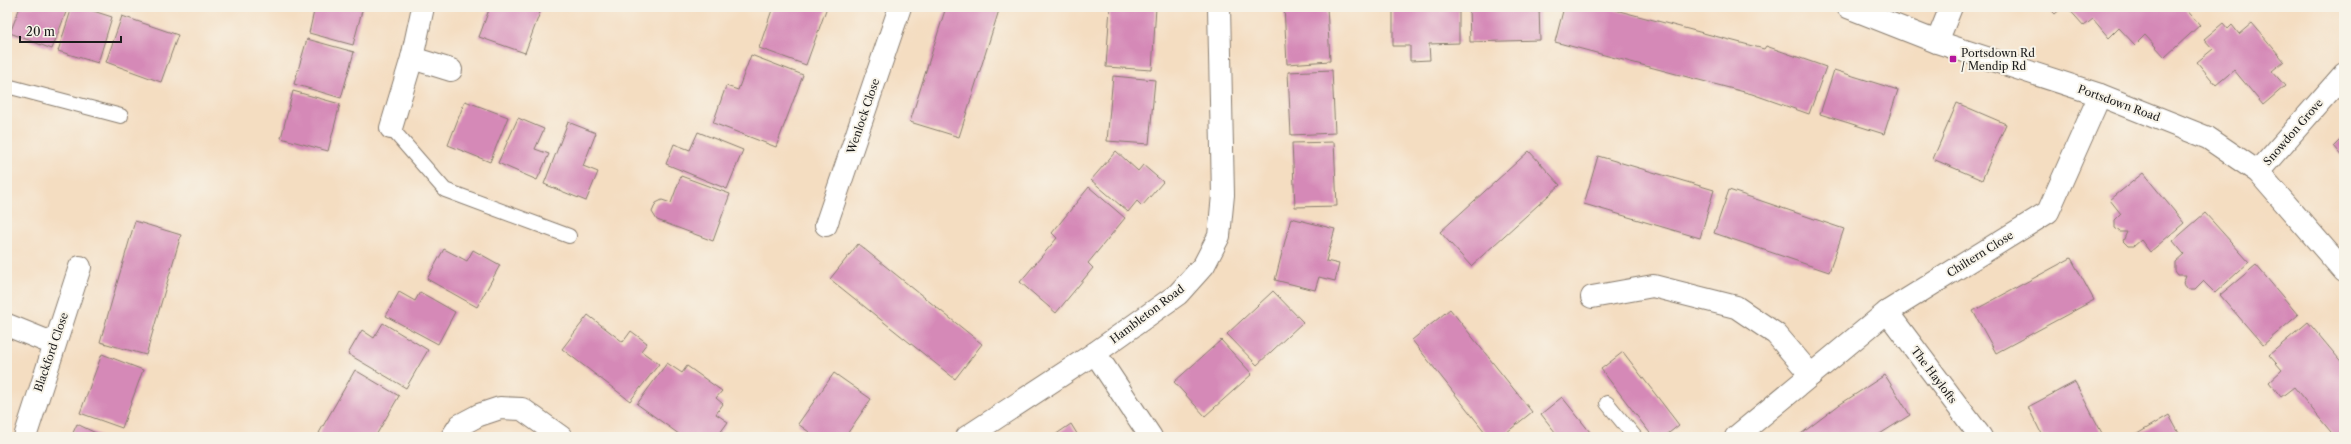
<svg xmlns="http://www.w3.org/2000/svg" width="2351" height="444" font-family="'Libre Caslon Text',serif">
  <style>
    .building { fill: #d589b7 }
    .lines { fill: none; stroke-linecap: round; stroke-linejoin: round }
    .lane-casing { stroke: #887c6e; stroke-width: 16 }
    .street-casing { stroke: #887c6e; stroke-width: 24 }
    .secondary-casing { stroke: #887c6e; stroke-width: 24 }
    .lane { stroke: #fff; stroke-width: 14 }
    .street { stroke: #fff; stroke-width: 22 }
    .secondary { stroke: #fff; stroke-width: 22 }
    .poi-dot { fill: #b5179e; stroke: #f7f3e8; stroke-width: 1.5 }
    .labels { text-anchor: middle; stroke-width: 4; stroke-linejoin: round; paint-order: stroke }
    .poi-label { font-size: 11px; fill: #1c1c1c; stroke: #f7f3e8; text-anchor: start }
    .street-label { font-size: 11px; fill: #1c1c1c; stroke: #f7f3e8 }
  </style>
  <rect width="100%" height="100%" fill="#f7f3e8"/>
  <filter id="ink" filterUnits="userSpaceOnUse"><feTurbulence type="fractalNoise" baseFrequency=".025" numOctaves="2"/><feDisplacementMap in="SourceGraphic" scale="8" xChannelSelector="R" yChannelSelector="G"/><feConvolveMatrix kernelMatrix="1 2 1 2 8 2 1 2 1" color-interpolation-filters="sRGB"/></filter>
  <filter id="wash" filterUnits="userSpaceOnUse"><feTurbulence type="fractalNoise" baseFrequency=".012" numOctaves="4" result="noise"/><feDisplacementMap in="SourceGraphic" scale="16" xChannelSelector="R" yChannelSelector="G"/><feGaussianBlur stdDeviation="0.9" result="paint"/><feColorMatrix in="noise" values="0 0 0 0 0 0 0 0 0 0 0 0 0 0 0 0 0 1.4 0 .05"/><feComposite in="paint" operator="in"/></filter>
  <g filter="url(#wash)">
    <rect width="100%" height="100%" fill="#f4ddc1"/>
    <g id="blocks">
      <!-- building -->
      <g class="building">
        <polygon points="20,7 68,7 52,49 10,33"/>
        <polygon points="72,7 81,7 112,17 98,63 58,51"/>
        <polygon points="315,7 363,7 353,45 309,33"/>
        <polygon points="490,7 542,7 525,53 479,37"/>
        <polygon points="773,7 827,7 806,65 759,48"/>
        <polygon points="946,7 1000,7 959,137 910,122"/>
        <polygon points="1110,7 1156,7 1152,70 1106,67"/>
        <polygon points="1284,7 1327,7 1330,61 1287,64"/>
        <polygon points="1393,7 1459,7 1459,43 1429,44 1430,60 1410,61 1410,46 1393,46"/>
        <polygon points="1469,7 1539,7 1540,40 1470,42"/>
        <polygon points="1564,7 1604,7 1764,49 1766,46 1826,67 1809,114 1752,94 1555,42"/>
        <polygon points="2048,7 2063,7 2055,14"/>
        <polygon points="2067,7 2184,7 2200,25 2165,57 2145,35 2135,45 2119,28 2109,38 2093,19 2084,26"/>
        <polygon points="122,16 178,35 161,82 106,62"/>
        <polygon points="2223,23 2228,29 2232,25 2239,34 2252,23 2284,61 2272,71 2285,86 2263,105 2234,70 2216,85 2197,62 2213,49 2204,39"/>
        <polygon points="307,39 354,52 341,98 294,84"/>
        <polygon points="751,55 803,75 776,147 713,123 726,86 738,90"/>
        <polygon points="1332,70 1335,133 1291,135 1288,72"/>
        <polygon points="1834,70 1898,90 1884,134 1820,114"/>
        <polygon points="1113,76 1155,80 1149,144 1107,141"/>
        <polygon points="293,91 340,104 328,151 281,138"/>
        <polygon points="465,101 508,117 490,162 448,145"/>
        <polygon points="1957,103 2006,124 1982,180 1933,159"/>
        <polygon points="518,118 544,129 535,149 549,154 537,180 498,163"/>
        <polygon points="568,122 596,133 583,166 598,172 586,201 544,184"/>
        <polygon points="698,132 743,150 727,189 666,164 674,144 690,150"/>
        <polygon points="2344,136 2344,158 2334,146"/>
        <polygon points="1334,142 1337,206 1295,207 1292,143"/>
        <polygon points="1116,151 1138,171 1143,165 1163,182 1142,206 1137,201 1128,212 1091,180"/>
        <polygon points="1529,151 1560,185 1471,266 1440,232"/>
        <polygon points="1598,156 1714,190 1700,238 1584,204"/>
        <polygon points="2143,173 2184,223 2150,252 2141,240 2134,246 2128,246 2123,241 2127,232 2120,232 2115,228 2115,220 2121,214 2110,200"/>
        <polygon points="681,176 730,194 713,241 657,220 652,212 656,203 662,200 671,203"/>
        <polygon points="1089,187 1125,218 1088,263 1093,268 1056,313 1020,282 1057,238 1052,233"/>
        <polygon points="1729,190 1844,229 1829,272 1714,233"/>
        <polygon points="2205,213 2249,262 2215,293 2203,281 2195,289 2188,289 2183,283 2186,275 2178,275 2175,271 2175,262 2184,254 2173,241"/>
        <polygon points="1291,218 1335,229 1326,261 1339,264 1335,281 1319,277 1315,290 1275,280"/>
        <polygon points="135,221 181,235 146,355 100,342"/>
        <polygon points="858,244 982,344 955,379 830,279"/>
        <polygon points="444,249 467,261 473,250 500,265 477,307 427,279"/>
        <polygon points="2071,258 2094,300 1996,353 1973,311"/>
        <polygon points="2256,265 2298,315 2263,345 2220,295"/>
        <polygon points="1273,291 1303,322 1257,365 1227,334"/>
        <polygon points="399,292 415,301 420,292 455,312 438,344 386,316"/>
        <polygon points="1450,309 1532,412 1501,437 1489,437 1412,340"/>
        <polygon points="588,315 623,342 631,331 647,343 641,351 659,364 630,401 562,349"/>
        <polygon points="2308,322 2344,365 2344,437 2335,437 2294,387 2281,397 2269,382 2282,370 2269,355"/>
        <polygon points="383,323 428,350 406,388 348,354 362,330 374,338"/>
        <polygon points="1221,340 1252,374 1205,416 1174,382"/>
        <polygon points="1623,352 1679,425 1664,437 1653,437 1601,369"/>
        <polygon points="102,354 143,370 122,428 80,413"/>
        <polygon points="667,363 682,373 687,366 722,391 716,398 723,404 716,414 728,422 717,437 683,437 637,404"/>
        <polygon points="355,370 399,396 375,437 325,437 319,433"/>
        <polygon points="834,373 871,399 845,437 816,437 798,424"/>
        <polygon points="1885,375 1910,415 1875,437 1797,437 1839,405"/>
        <polygon points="2075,382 2104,437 2043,437 2028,407"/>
        <polygon points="1562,397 1594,437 1559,437 1541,414"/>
        <polygon points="2169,415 2181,437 2132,437"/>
        <polygon points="77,424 104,437 71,437"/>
        <polygon points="1071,424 1079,437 1052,437"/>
      </g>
    </g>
  </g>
  <g filter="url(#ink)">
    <use href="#blocks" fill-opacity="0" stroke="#887c6e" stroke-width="1"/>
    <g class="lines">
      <!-- lane casing -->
      <g class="lane-casing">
        <g id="lane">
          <polyline points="7,86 121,116"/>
          <polyline points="391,128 445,190 569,236"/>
          <polyline points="1607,403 1635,437"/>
        </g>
      </g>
      <!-- street casing -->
      <g class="street-casing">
        <g id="street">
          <polyline points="1937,42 1951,7"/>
          <polyline points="412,58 451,70"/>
          <polyline points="391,128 412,58 423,7"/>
          <polyline points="2258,172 2344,74"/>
          <polyline points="826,225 900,7"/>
          <polyline points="1592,297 1653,286 1736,307 1776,334 1811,375"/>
          <polyline points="1887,312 1981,437"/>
          <polyline points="7,325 54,344"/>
          <polyline points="1095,353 1151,437"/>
          <polyline points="25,437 80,267"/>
          <polyline points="452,437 460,425 479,415 500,408 522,409 561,437"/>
          <polyline points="967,437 1095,353 1178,294 1204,265 1219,236 1223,195 1219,7"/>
          <polyline points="1736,437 1887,312 2048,212 2100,95"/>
        </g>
      </g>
      <!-- secondary casing -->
      <g class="secondary-casing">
        <polyline id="secondary" points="1848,7 1937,42 2100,95 2208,138 2258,172 2344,271"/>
      </g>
      <!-- lane -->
      <use href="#lane" class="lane"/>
      <!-- street -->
      <use href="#street" class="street"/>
      <!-- secondary -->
      <use href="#secondary" class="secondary"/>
    </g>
  </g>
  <!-- markers -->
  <rect class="poi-dot" x="1949" y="55" width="8" height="8" rx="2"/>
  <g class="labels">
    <!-- poi labels -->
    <g class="poi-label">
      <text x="1961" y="57">Portsdown Rd<tspan x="1961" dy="13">/ Mendip Rd</tspan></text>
    </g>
    <!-- street labels -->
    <g class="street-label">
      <text transform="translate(2119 103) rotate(20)" y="4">Portsdown Road</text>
      <text transform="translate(863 116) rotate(-71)" y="4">Wenlock Close</text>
      <text transform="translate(2293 132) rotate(-49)" y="4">Snowdon Grove</text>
      <text transform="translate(1980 254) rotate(-32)" y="4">Chiltern Close</text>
      <text transform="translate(1147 314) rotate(-37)" y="4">Hambleton Road</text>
      <text transform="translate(51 352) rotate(-71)" y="4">Blackford Close</text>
      <text transform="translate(1934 375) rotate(53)" y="4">The Haylofts</text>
    </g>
  </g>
  <!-- margin -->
  <rect width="2351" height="444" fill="none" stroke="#f7f3e8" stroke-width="24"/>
  <!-- scale -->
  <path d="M20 36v6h101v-6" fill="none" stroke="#1c1c1c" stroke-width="2"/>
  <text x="26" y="36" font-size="12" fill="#1c1c1c" stroke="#f7f3e8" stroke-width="3" paint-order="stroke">20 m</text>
</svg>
